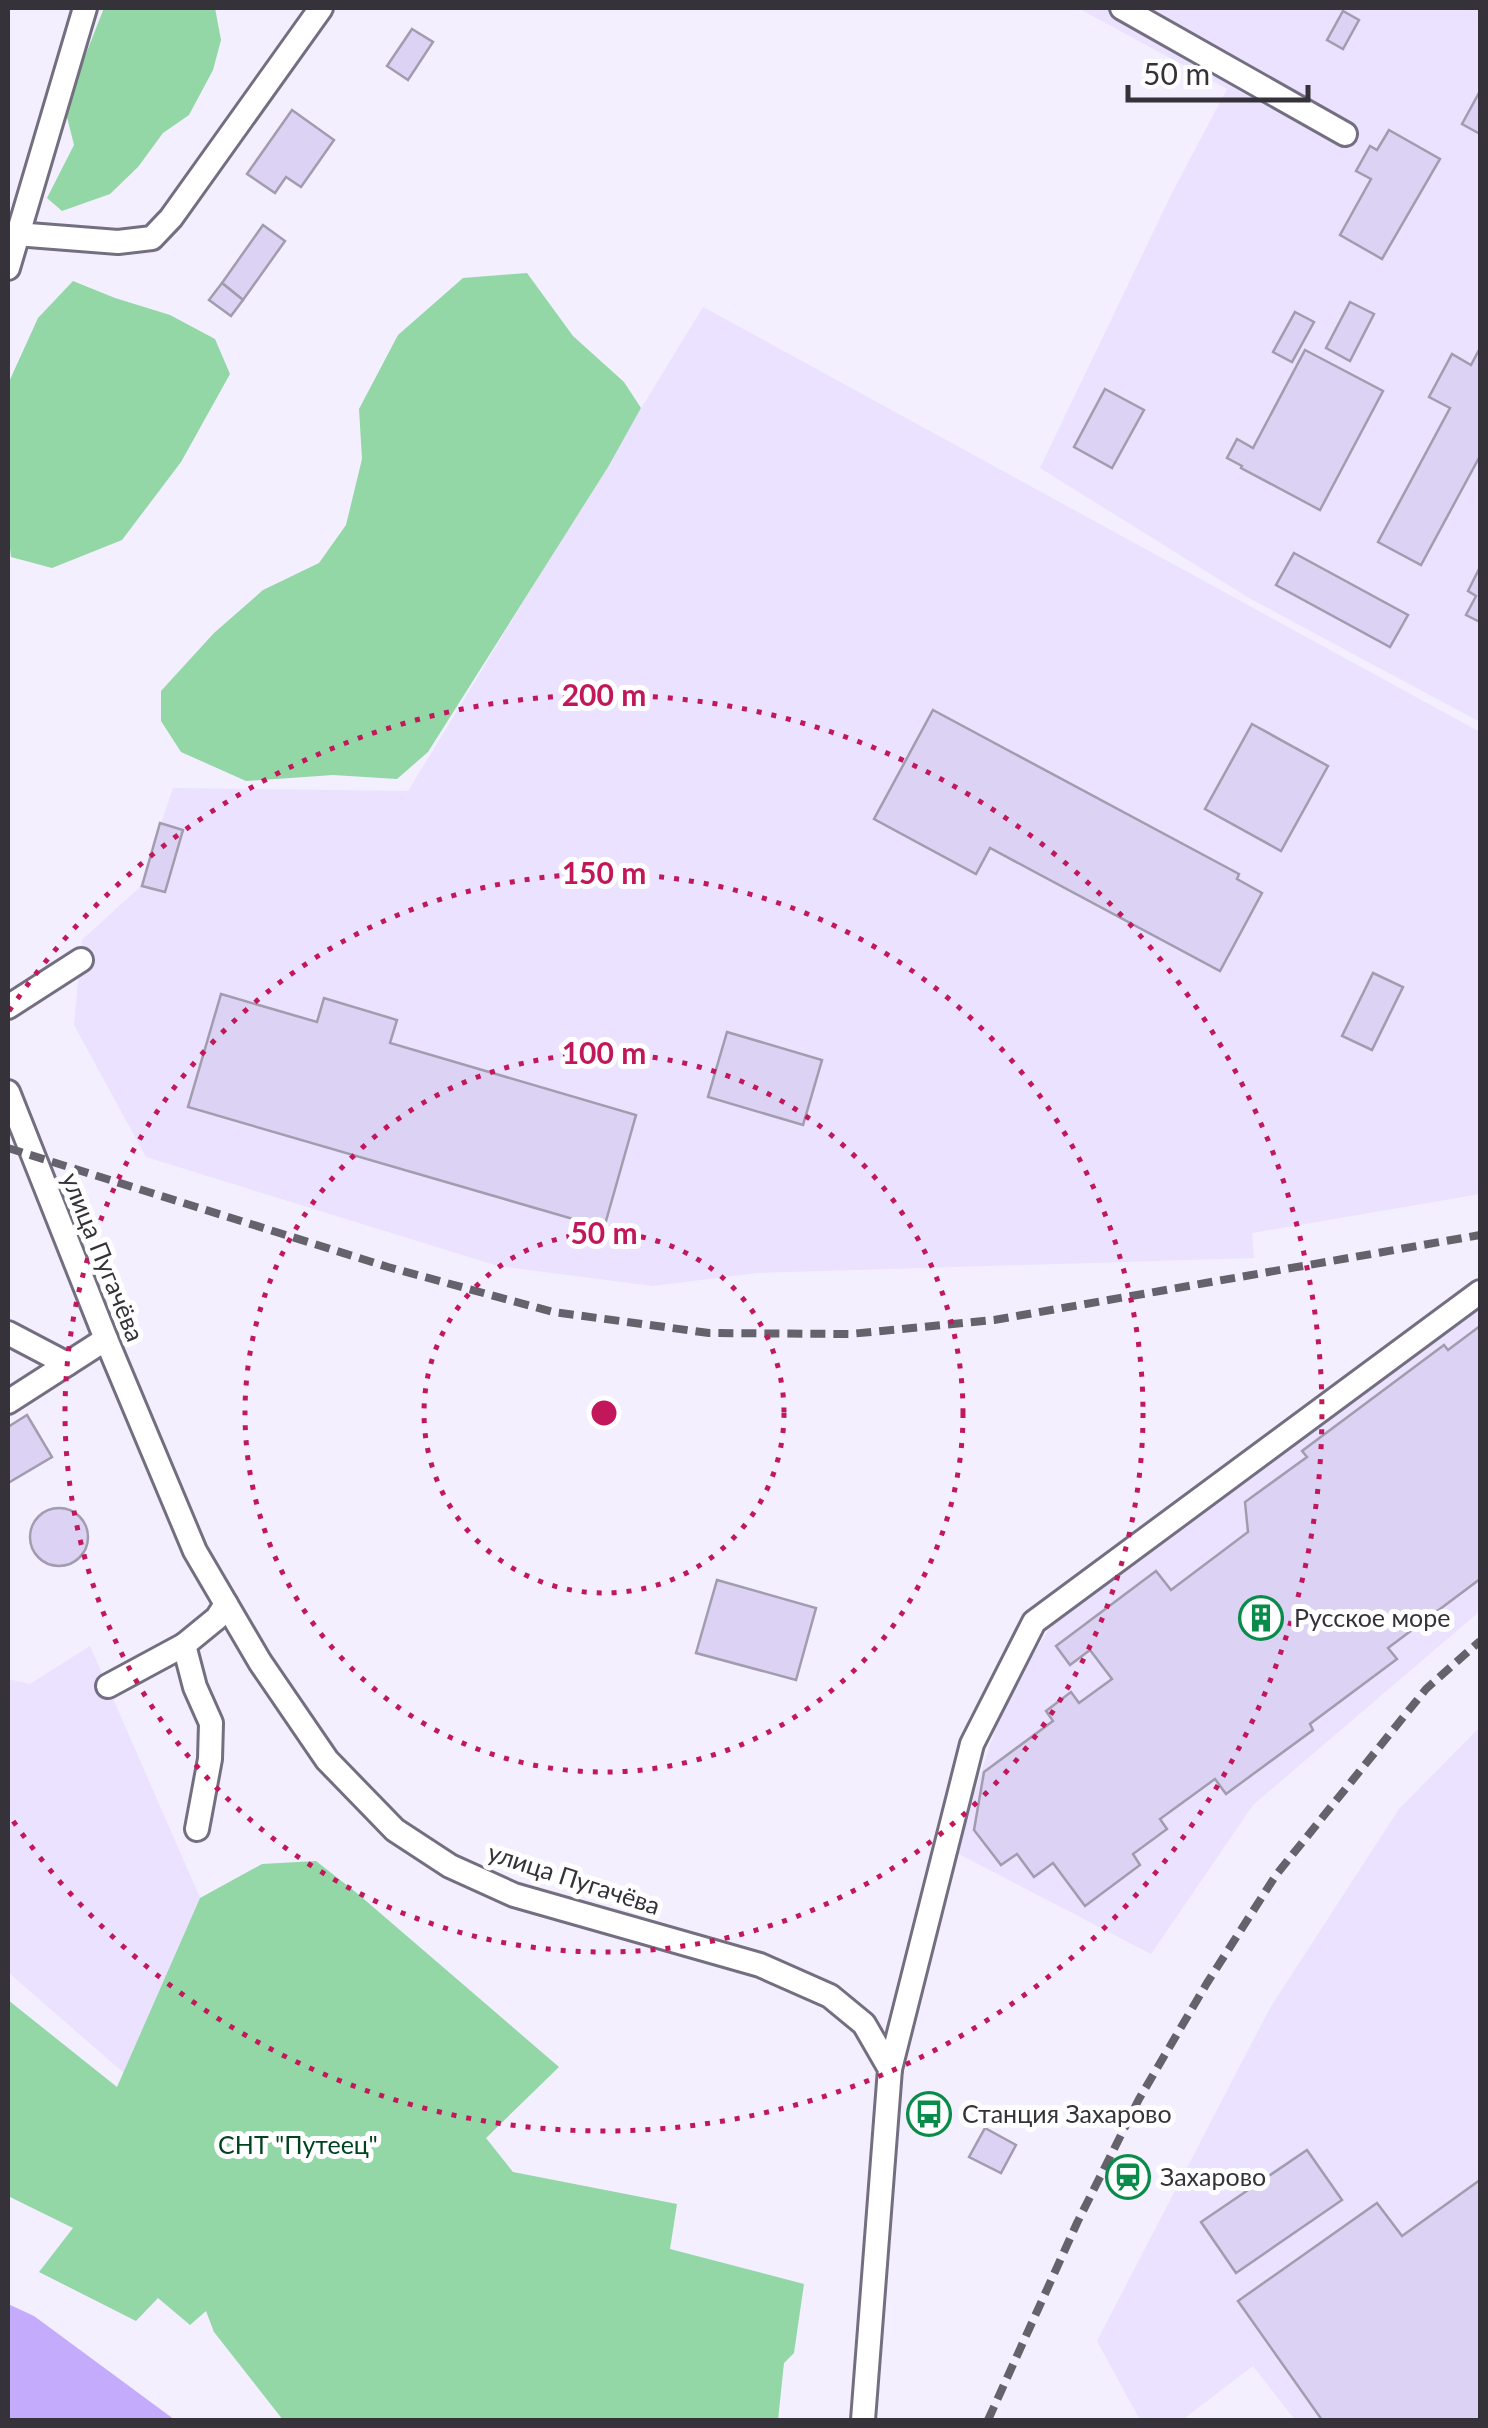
<svg xmlns="http://www.w3.org/2000/svg" width="1488" height="2428" font-family="Lato,sans-serif">
  <style>
    .built { fill: #eae2fe }
    .green { fill: #92d7a5 }
    .water { fill: #c5abfc }
    .building { fill: #dcd2f3; stroke: #a19cae; stroke-width: 2.5 }
    .lines { fill: none; stroke-linecap: round; stroke-linejoin: round }
    .minor-casing { stroke: #746f80; stroke-width: 28 }
    .minor { stroke: #fff; stroke-width: 22 }
    .rail { stroke: #65626c; stroke-width: 8; stroke-dasharray: 15 8; stroke-linecap: butt }
    .ring { fill: none; stroke: #c2185b; stroke-width: 5; stroke-dasharray: 5 10 }
    .labels { text-anchor: middle; stroke-width: 10; stroke-linejoin: round; paint-order: stroke }
    .street-label { font-size: 25px; fill: #35323a; stroke: #fff }
    .poi-label { font-size: 25px; fill: #35323a; stroke: #fff; text-anchor: start }
    .park-label { font-size: 25px; fill: #01431f; stroke: #fff }
    .centre { fill: #c2185b; stroke: #fff; stroke-width: 5 }
    .ring-label { font-size: 30px; text-anchor: middle; font-weight: bold; fill: #c2185b; stroke: #fff; stroke-width: 10; stroke-linejoin: round; paint-order: stroke }
  </style>
  <rect width="100%" height="100%" fill="#f3efff"/>
  <!-- built -->
  <g class="built">
    <polygon points="1078,8 1480,8 1480,722 1249,598 1040,468 1172,193 1227,89"/>
    <polygon points="703,307 1480,732 1480,1194 1252,1233 1254,1258 757,1273 653,1286 498,1266 146,1157 74,1025 82,940 139,888 173,788 408,791"/>
    <polygon points="1480,1308 1480,1611 1253,1805 1151,1954 955,1852 1006,1697 1053,1623"/>
    <polygon points="90,1646 200,1898 124,2073 8,1972 8,1679 30,1684"/>
    <polygon points="1480,1727 1480,2420 1295,2420 1253,2366 1182,2420 1140,2420 1097,2341 1270,2008 1399,1809"/>
  </g>
  <!-- green -->
  <g class="green">
    <polygon points="104,8 215,8 221,40 213,70 189,115 163,133 138,167 110,194 62,211 47,198 74,145 67,117 80,69"/>
    <polygon points="527,273 573,336 624,382 641,408 608,467 428,752 397,779 333,775 246,781 181,752 161,721 161,691 214,633 263,590 319,563 346,525 362,459 359,409 398,335 463,278"/>
    <polygon points="73,281 115,298 170,315 215,339 230,374 181,462 122,540 52,568 11,557 8,529 8,384 38,318"/>
    <polygon points="316,1861 358,1894 559,2067 486,2138 513,2172 677,2204 670,2249 804,2284 794,2353 784,2363 778,2420 283,2420 214,2332 206,2311 190,2325 158,2298 136,2321 39,2272 73,2228 8,2196 8,2000 117,2087 200,1898 262,1864"/>
  </g>
  <!-- water -->
  <polygon class="water" points="8,2304 34,2316 175,2420 8,2420"/>
  <!-- building -->
  <g class="building">
    <polygon points="1343,11 1359,20 1343,49 1327,40"/>
    <polygon points="412,29 433,42 408,80 387,66"/>
    <polygon points="1480,91 1480,134 1462,124"/>
    <polygon points="292,110 334,140 301,187 286,177 275,193 247,174"/>
    <polygon points="1389,130 1440,159 1382,259 1340,235 1371,179 1356,171 1370,146 1377,150"/>
    <polygon points="263,225 285,241 243,300 222,283"/>
    <polygon points="222,283 243,300 231,316 209,300"/>
    <polygon points="1350,302 1374,314 1350,361 1326,348"/>
    <polygon points="1295,312 1314,322 1292,362 1273,352"/>
    <polygon points="1480,348 1480,456 1421,565 1378,542 1450,408 1429,397 1452,354 1471,365"/>
    <polygon points="1305,350 1383,391 1320,510 1241,468 1242,466 1227,458 1237,439 1253,448"/>
    <polygon points="1105,389 1144,410 1112,468 1074,447"/>
    <polygon points="1294,553 1408,615 1390,647 1276,585"/>
    <polygon points="1480,567 1480,622 1466,615 1476,596 1468,591"/>
    <polygon points="933,710 1239,874 1237,879 1262,893 1220,971 990,848 976,874 874,819"/>
    <polygon points="1252,724 1328,766 1281,851 1205,809"/>
    <polygon points="160,823 183,830 165,892 142,886"/>
    <polygon points="1373,973 1403,987 1372,1050 1342,1036"/>
    <polygon points="221,994 317,1022 324,998 397,1020 390,1043 636,1115 604,1228 188,1107"/>
    <polygon points="727,1032 822,1060 803,1125 708,1097"/>
    <polygon points="1480,1326 1480,1579 1388,1648 1397,1659 1310,1724 1313,1730 1226,1794 1215,1779 1160,1819 1167,1829 1133,1854 1140,1865 1085,1906 1053,1863 1034,1877 1017,1854 1001,1865 974,1830 984,1772 1053,1721 1046,1711 1071,1692 1079,1703 1112,1679 1090,1650 1070,1665 1056,1646 1156,1571 1171,1590 1248,1532 1245,1502 1307,1457 1302,1451 1444,1345 1448,1350"/>
    <polygon points="27,1415 52,1457 8,1483 8,1427"/>
    <circle cx="59" cy="1537" r="29"/>
    <polygon points="717,1580 816,1608 796,1680 696,1653"/>
    <polygon points="985,2128 1016,2145 1001,2173 969,2157"/>
    <polygon points="1307,2150 1342,2200 1236,2273 1201,2222"/>
    <polygon points="1480,2180 1480,2420 1322,2420 1238,2301 1377,2203 1402,2236"/>
  </g>
  <g class="lines">
    <!-- minor casing -->
    <g class="minor-casing">
      <g id="minor">
        <polyline points="1122,8 1345,134"/>
        <polyline points="16,234 118,242 152,238 171,218 321,8"/>
        <polyline points="8,268 85,8"/>
        <polyline points="8,1007 81,960"/>
        <polyline points="8,1092 106,1339 195,1551 260,1662 327,1760 395,1830 450,1866 514,1895 760,1965 830,1996 864,2024 890,2069 863,2420"/>
        <polyline points="8,1333 67,1364"/>
        <polyline points="8,1402 106,1339"/>
        <polyline points="108,1686 184,1645"/>
        <polyline points="197,1829 210,1759 211,1723 195,1687 184,1645 217,1618 226,1604"/>
        <polyline points="890,2069 972,1744 1034,1622 1480,1292"/>
      </g>
    </g>
    <!-- minor -->
    <use href="#minor" class="minor"/>
    <!-- rail -->
    <g class="rail">
      <polyline points="8,1148 388,1267 553,1312 709,1333 850,1334 994,1320 1480,1235"/>
      <polyline points="988,2420 1077,2223 1139,2099 1207,1983 1276,1875 1426,1689 1480,1641"/>
    </g>
  </g>
  <!-- distance rings -->
  <g class="ring">
    <circle cx="604" cy="1413" r="180"/>
    <circle cx="604" cy="1413" r="359"/>
    <circle cx="604" cy="1413" r="539"/>
    <path d="M9 1011A718 718 0 1 1 9 1815"/>
  </g>
  <!-- icons -->
  <defs>
    <g id="building-ring" transform="scale(2.25)"><circle r="9.5" fill="#fff" stroke="#098c49" stroke-width="1.5"/><path d="M-4-6H4V6H1V3H-1V6H-4ZM-2.5-4.3h1.7v1.8h-1.7ZM.8-4.3h1.7v1.8H.8ZM-2.5-1h1.7V.8h-1.7ZM.8-1h1.7V.8H.8Z" fill="#098c49"/></g>
    <g id="bus-ring" transform="scale(2.25)"><circle r="9.5" fill="#fff" stroke="#098c49" stroke-width="1.5"/><path d="M-5-6H5V4H4V6H2V4H-2V6H-4V4H-5ZM-3.5-4V0h7V-4ZM-3.5 1.2v1.5H-2V1.2ZM2 1.2v1.5H3.5V1.2Z" fill="#098c49"/></g>
    <g id="station-ring" transform="scale(2.25)"><circle r="9.5" fill="#fff" stroke="#098c49" stroke-width="1.5"/><path d="M-3-6H3Q5-6 5-4V2Q5 4 3 4L4.5 6H3L1.5 4h-3L-3 6H-4.5L-3 4Q-5 4-5 2V-4Q-5-6-3-6ZM-3.5-4v3h7v-3ZM-3.5 1v1.5H-2V1ZM2 1v1.5H3.5V1Z" fill="#098c49"/></g>
  </defs>
  <g fill-rule="evenodd">
    <use href="#building-ring" x="1261" y="1618"/>
    <use href="#bus-ring" x="929" y="2114"/>
    <use href="#station-ring" x="1128" y="2177"/>
  </g>
  <g class="labels">
    <!-- street labels -->
    <g class="street-label">
      <text transform="translate(103 1257) rotate(68)" y="9">улица Пугачёва</text>
      <text transform="translate(574 1879) rotate(18)" y="9">улица Пугачёва</text>
    </g>
    <!-- poi labels -->
    <g class="poi-label">
      <text x="1294" y="1627">Русское море</text>
      <text x="962" y="2123">Станция Захарово</text>
      <text x="1160" y="2186">Захарово</text>
    </g>
    <!-- park labels -->
    <g class="park-label">
      <text x="298" y="2154">СНТ "Путеец"</text>
    </g>
  </g>
  <circle cx="604" cy="1413" r="15" class="centre"/>
  <g class="ring-label">
    <text x="604" y="706">200 m</text>
    <text x="604" y="884">150 m</text>
    <text x="604" y="1064">100 m</text>
    <text x="604" y="1244">50 m</text>
  </g>
  <!-- border -->
  <rect width="1488" height="2428" fill="none" stroke="#35323a" stroke-width="20"/>
  <!-- scale -->
  <path d="M1128 85v15h180v-15" fill="none" stroke="#35323a" stroke-width="5"/>
  <text x="1143" y="85" font-size="30" fill="#35323a" stroke="#ffffff" stroke-width="8" paint-order="stroke">50 m</text>
</svg>
